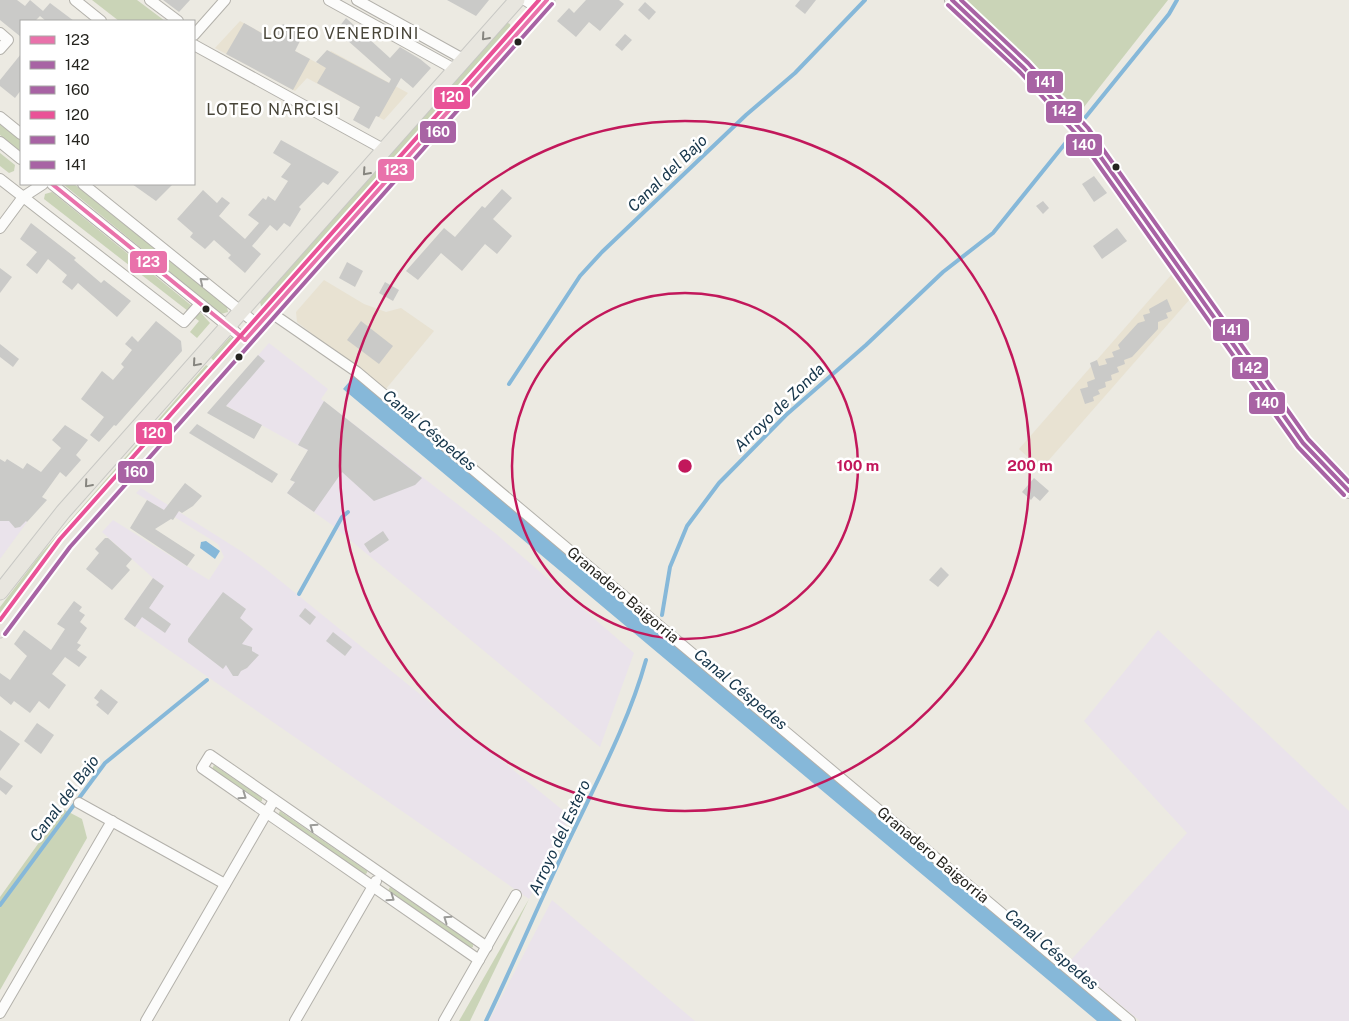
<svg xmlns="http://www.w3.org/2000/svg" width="1349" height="1021" font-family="'Public Sans',sans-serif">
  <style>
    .commercial { fill: #e8e2d2 }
    .industrial { fill: #eae3eb }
    .green { fill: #cad4b7 }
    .water { fill: #86b8d9 }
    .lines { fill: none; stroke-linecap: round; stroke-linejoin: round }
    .stream { stroke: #86b8d9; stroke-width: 4 }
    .building { fill: #cacac8 }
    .minor-casing { stroke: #b3b1ab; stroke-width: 12 }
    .secondary-casing { stroke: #b3b1ab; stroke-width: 16 }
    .primary-casing { stroke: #c8c8c4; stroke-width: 17 }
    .minor { stroke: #fcfcfb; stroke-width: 10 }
    .secondary { stroke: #f2f1ed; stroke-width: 14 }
    .primary { stroke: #e8e6df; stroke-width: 15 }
    .bus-1-casing { stroke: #fff; stroke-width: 8 }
    .bus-2-casing { stroke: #fff; stroke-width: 8 }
    .bus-3-casing { stroke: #fff; stroke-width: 8 }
    .bus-4-casing { stroke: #fff; stroke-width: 8 }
    .bus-5-casing { stroke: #fff; stroke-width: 8 }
    .bus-6-casing { stroke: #fff; stroke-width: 8 }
    .bus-1 { stroke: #e972ab; stroke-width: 4 }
    .bus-2 { stroke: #a863a4; stroke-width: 4 }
    .bus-3 { stroke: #a863a4; stroke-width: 4 }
    .bus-4 { stroke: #e95297; stroke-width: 4 }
    .bus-5 { stroke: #a863a4; stroke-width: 4 }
    .bus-6 { stroke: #a863a4; stroke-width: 4 }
    .oneway { stroke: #86857f }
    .oneway2 { stroke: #9b9b98 }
    .ring { fill: none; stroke: #c2185b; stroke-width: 2.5 }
    .bus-dot { fill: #25241f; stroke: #fff; stroke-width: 2 }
    .labels { text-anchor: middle; stroke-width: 5; stroke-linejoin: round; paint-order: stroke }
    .street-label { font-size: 15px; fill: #25241f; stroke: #fff }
    .neighbourhood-label { font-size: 16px; letter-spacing: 1px; fill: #49463a; stroke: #fff }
    .water-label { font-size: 16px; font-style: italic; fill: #143449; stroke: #fff }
    .centre { fill: #c2185b; stroke: #fff; stroke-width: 2.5 }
    .ring-label { font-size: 15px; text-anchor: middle; font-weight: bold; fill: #c2185b; stroke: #fff; stroke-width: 5; stroke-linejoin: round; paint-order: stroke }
    .line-badge { stroke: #fff; stroke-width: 2 }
    .badge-label { font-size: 14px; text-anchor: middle; font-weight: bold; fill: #fff }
  </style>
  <rect width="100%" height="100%" fill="#eceae2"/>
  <!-- commercial -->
  <g class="commercial">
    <polygon points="240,21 319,64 331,51 408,93 384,120 307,78 295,91 215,48"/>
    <polygon points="1172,274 1190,299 1041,469 1019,449"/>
    <polygon points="324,280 364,304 386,312 401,308 434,331 385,390 297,322 296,312"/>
  </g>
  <!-- industrial -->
  <g class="industrial">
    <polygon points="269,343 328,389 321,399 495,533 634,653 600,747 332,525 287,493 314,454 218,401"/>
    <polygon points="141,488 241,551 267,570 570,816 529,899 124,619 153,578 102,532 113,520 209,580 224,557 218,544 136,493"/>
    <polygon points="0,502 27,522 0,559"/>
    <polygon points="1158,630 1349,811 1349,1021 1140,1021 1069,962 1187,833 1084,721"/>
    <polygon points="552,900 695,1021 489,1021"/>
  </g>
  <!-- green -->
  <g class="green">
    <polygon points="92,0 137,0 165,21 119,21"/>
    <polygon points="964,0 1168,0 1080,112"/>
    <polygon points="506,22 510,24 511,29 266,307 261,306 260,302"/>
    <polygon points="0,124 21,141 21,153 0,135"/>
    <polygon points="0,153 15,165 14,171 9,173 0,166"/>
    <polygon points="63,184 74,184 227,307 228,312 221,314"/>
    <polygon points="52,192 192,306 188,311 44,199 45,194"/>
    <polygon points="198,313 201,313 210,323 197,338 190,332 199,321 195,318"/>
    <polygon points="230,337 233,338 235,342 216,363 211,358"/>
    <polygon points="206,365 212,369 0,620 0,607 40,555"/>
    <polygon points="214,765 262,798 262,801 259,802 212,769"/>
    <polygon points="63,809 82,819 87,838 0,990 0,897"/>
    <polygon points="280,811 367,871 367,873 364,875 278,815"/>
    <polygon points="390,887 473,944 473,947 471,948 388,891"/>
    <polygon points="529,899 470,1021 459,1021"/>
  </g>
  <!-- water -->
  <g class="water">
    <polygon points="355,375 710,675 1125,1021 1097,1021 343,389"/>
    <polygon points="206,541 220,551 215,559 200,548 201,542"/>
  </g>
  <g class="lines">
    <!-- stream -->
    <g class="stream">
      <polyline points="1080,124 1169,14 1177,0"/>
      <polyline points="509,384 580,276 602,252 746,115 795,73 865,0"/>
      <polyline points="299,594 342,517 348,512"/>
      <polyline points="662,615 670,567 687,526 719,483 786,415 866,345 943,272 993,233 1076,130"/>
      <polyline points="0,905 105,763 207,680"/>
      <path d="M486,1021C516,959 542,896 572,834C599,777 629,721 646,660"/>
    </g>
  </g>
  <!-- building -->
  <g class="building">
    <polygon points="0,0 17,0 25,6 30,0 43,11 50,3 74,21 46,21 40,16 35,21 21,21 21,37 0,20"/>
    <polygon points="163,0 190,0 179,12"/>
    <polygon points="447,0 489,0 476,16"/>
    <polygon points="586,0 619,0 624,4 600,31 589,22 576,37 557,21 569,8 574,13"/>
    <polygon points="800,0 816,0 805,14 795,6"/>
    <polygon points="645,2 656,12 649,20 638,10"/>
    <polygon points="346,18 390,58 400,47 420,59 431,68 413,88 401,78 379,117 376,116 369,129 353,120 360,107 317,83 326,68 316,62 327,50 389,83 391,79 347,40 351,36 339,27"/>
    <polygon points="244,23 272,39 283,24 303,35 295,51 310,59 293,90 226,54"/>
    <polygon points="625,34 632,40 622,51 615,45"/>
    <polygon points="21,54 21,90 15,98 0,86 0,80"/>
    <polygon points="281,140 339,172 328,185 323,182 299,207 301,209 290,227 284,223 277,231 270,225 252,246 261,254 245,273 228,258 231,255 214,240 205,249 190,237 193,233 177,219 203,190 217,203 222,197 230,203 219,216 245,239 259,223 248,215 263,198 266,200 268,196 275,201 288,181 281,177 291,164 273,153"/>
    <polygon points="1094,176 1107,193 1094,202 1082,184"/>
    <polygon points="132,184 173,184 156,201"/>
    <polygon points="502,189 512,198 493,219 512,236 497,254 485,244 462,271 441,253 418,280 406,271 444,228 455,237 482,206 485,208"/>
    <polygon points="1043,201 1049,208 1043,214 1036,206"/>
    <polygon points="31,223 76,258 74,260 101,283 104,280 131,301 117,317 78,283 72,290 62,282 67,275 48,259 37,274 26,265 37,252 20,239"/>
    <polygon points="1117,228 1127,241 1102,259 1093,246"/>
    <polygon points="347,262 363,271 355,287 339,278"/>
    <polygon points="0,268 12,277 0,293"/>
    <polygon points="385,282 399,290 393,301 379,293"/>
    <polygon points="1167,299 1172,311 1166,313 1168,318 1158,322 1158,329 1132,357 1124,360 1125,364 1117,367 1119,372 1111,375 1112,380 1105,382 1106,387 1098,390 1100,394 1093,397 1094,401 1085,404 1080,389 1088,387 1087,382 1095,379 1090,363 1097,360 1099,366 1107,364 1105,359 1114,357 1112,352 1120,349 1118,345 1138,323 1145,321 1143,315 1150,313 1149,309"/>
    <polygon points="156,321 181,341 182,351 116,426 114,425 99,442 90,435 104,417 81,399 102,371 113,380 124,367 121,364 132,350 125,344 132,336 138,342"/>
    <polygon points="361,321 393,346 379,364 347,340"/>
    <polygon points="0,344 19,359 13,367 0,357"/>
    <polygon points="258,355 265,361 226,406 262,425 254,439 207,413"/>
    <polygon points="324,401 422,478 415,485 374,501 342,472 314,512 287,493 295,482 290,480 308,450 298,445"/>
    <polygon points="197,424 278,474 272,483 189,433"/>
    <polygon points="65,425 88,440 76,455 81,460 66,477 60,472 42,497 47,500 27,522 26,521 20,527 15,528 9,521 0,521 0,459 5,462 7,459 23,469 27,463 41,472 61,448 52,440"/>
    <polygon points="1034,478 1049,491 1040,501 1034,496 1031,500 1022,492"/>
    <polygon points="185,483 202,496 193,506 182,513 179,511 173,520 171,519 155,529 195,555 187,566 130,528 147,500 164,510"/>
    <polygon points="383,531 389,540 370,553 364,544"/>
    <polygon points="105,538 108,538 132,559 126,566 130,570 112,590 86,569 99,553 95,549"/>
    <polygon points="941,567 949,575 938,587 929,580"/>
    <polygon points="153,578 164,586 149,608 171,624 165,633 142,617 135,627 124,619"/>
    <polygon points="223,592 246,609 240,618 253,629 242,644 252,647 252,651 259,655 247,668 241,671 238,676 233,676 226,665 223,669 188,642 188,639"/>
    <polygon points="74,601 82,607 79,611 85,615 80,622 87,628 77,643 81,645 77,650 87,657 79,667 65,657 52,674 66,685 49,709 39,701 30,713 14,701 11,705 0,696 0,673 10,680 27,656 14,644 24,630 51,650 65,629 57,624"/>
    <polygon points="305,608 316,617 310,625 299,616"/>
    <polygon points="333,632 352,647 345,656 326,641"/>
    <polygon points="101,689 118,702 108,715 96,705 99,702 94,698"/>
    <polygon points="37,723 54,735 41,754 24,741"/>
    <polygon points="0,730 20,744 0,771"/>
    <polygon points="0,777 13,786 6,795 0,790"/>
  </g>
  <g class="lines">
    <!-- minor casing -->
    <g class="minor-casing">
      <g id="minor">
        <polyline points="75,0 101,21"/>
        <polyline points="150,0 178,21"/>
        <polyline points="329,0 456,70"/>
        <polyline points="357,0 465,60"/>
        <polyline points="525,0 539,9"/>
        <polyline points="0,33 8,40 0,49"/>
        <polyline points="194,35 225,0"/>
        <polyline points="194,45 385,150"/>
        <polyline points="0,117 21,134"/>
        <polyline points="0,142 21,159"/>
        <polyline points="0,179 184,322 200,304"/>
        <polyline points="52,184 245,340"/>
        <polyline points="83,184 258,325"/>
        <polyline points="0,228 23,197 43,184"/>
        <polyline points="270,312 357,372 1130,1021"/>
        <polyline points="79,803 225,884"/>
        <polyline points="479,960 202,768 210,755 487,947"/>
        <polyline points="0,1013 112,821"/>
        <polyline points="146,1021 274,800"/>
        <polyline points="295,1021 376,881"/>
        <polyline points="444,1021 516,895"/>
      </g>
    </g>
    <!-- secondary casing -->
    <g class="secondary-casing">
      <polyline id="secondary" points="952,0 1024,68 1083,132 1303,443 1349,491"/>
    </g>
    <!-- primary casing -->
    <g class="primary-casing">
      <g id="primary">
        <polyline points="0,592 63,512 517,0"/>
        <polyline points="0,630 65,543 547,0"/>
      </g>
    </g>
    <!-- minor -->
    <use href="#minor" class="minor"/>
    <!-- secondary -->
    <use href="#secondary" class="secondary"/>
    <!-- primary -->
    <use href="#primary" class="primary"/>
    <!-- bus-1 casing -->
    <g class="bus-1-casing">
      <g id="bus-1">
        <polyline points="52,184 245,340"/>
        <polyline points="245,340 547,0"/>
      </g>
    </g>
    <!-- bus-2 casing -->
    <g class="bus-2-casing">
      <polyline id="bus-2" points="952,0 1024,68 1083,132 1303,443 1349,491"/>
    </g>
    <!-- bus-3 casing -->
    <g class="bus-3-casing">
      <polyline id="bus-3" points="5,634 70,547 552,4"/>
    </g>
    <!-- bus-4 casing -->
    <g class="bus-4-casing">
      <polyline id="bus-4" points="0,620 60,539 539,0"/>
    </g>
    <!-- bus-5 casing -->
    <g class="bus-5-casing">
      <polyline id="bus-5" points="948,5 1020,72 1078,136 1298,447 1344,495"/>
    </g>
    <!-- bus-6 casing -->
    <g class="bus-6-casing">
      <polyline id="bus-6" points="961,0 1028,63 1088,128 1308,439 1349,482"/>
    </g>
    <!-- bus-1 -->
    <use href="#bus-1" class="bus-1"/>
    <!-- bus-2 -->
    <use href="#bus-2" class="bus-2"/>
    <!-- bus-3 -->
    <use href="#bus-3" class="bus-3"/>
    <!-- bus-4 -->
    <use href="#bus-4" class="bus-4"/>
    <!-- bus-5 -->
    <use href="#bus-5" class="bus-5"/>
    <!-- bus-6 -->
    <use href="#bus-6" class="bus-6"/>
  </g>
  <!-- one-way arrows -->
  <defs><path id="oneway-chevron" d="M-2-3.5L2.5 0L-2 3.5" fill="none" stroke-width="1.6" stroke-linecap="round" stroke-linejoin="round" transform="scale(1.25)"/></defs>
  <g class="oneway">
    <use href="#oneway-chevron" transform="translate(485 37) rotate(131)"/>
    <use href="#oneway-chevron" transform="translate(366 172) rotate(132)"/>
    <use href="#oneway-chevron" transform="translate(196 363) rotate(131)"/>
    <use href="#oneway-chevron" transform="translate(88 484) rotate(131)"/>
  </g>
  <g class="oneway2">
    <use href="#oneway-chevron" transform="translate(203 281) rotate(-141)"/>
    <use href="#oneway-chevron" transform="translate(243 796) rotate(35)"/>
    <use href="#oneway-chevron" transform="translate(313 827) rotate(-145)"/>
    <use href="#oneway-chevron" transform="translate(391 898) rotate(35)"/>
    <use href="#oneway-chevron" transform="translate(447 919) rotate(-145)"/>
  </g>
  <!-- distance rings -->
  <g class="ring">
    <circle cx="685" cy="466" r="173"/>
    <circle cx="685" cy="466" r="345"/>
  </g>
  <!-- markers -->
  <g class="bus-dot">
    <circle cx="518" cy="42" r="4.5"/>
    <circle cx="1116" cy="167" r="4.5"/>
    <circle cx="206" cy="309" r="4.5"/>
    <circle cx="239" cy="357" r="4.5"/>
  </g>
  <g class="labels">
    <!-- street labels -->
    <g class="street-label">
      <text transform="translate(623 595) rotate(40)" y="5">Granadero Baigorria</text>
      <text transform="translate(933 855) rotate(40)" y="5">Granadero Baigorria</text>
    </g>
    <!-- neighbourhood labels -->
    <g class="neighbourhood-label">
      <text x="341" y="39">LOTEO VENERDINI</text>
      <text x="273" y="115">LOTEO NARCISI</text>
    </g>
    <!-- water labels -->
    <g class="water-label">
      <text transform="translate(667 173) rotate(-44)" y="6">Canal del Bajo</text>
      <text transform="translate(779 407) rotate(-44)" y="6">Arroyo de Zonda</text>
      <text transform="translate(430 430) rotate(40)" y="6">Canal Céspedes</text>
      <text transform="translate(741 689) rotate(40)" y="6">Canal Céspedes</text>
      <text transform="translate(64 798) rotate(-53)" y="6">Canal del Bajo</text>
      <text transform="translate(559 837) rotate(-65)" y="6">Arroyo del Estero</text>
      <text transform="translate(1052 949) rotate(40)" y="6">Canal Céspedes</text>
    </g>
  </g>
  <circle cx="685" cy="466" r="8" class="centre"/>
  <g class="ring-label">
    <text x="858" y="471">100 m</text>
    <text x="1030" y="471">200 m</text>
  </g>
  <g class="line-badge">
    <rect x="1026" y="70" width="38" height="24" rx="5" fill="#a863a4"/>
    <rect x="433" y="86" width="38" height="24" rx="5" fill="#e95297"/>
    <rect x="1045" y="100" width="38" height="24" rx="5" fill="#a863a4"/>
    <rect x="419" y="120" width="38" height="24" rx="5" fill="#a863a4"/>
    <rect x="1065" y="133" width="38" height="24" rx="5" fill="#a863a4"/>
    <rect x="377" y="158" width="38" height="24" rx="5" fill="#e972ab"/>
    <rect x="129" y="250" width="39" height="24" rx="5" fill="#e972ab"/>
    <rect x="1212" y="318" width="38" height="24" rx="5" fill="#a863a4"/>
    <rect x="1231" y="356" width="38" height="24" rx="5" fill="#a863a4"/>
    <rect x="1248" y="391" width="38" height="24" rx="5" fill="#a863a4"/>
    <rect x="135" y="421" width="38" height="24" rx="5" fill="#e95297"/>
    <rect x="117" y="460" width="38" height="24" rx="5" fill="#a863a4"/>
  </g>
  <g class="badge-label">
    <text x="1045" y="87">141</text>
    <text x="452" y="102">120</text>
    <text x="1064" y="116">142</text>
    <text x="438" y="137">160</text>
    <text x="1084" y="150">140</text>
    <text x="396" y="175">123</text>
    <text x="148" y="267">123</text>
    <text x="1231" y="335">141</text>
    <text x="1250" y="373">142</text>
    <text x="1267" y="408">140</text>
    <text x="154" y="438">120</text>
    <text x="136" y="477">160</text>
  </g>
  <!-- legend -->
  <rect x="20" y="20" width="175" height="165" fill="#ffffff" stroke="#a8a7a5"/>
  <rect x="30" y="36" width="25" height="8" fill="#e972ab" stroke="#a8a7a5"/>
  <text x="65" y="45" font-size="15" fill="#25241f">123</text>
  <rect x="30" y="61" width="25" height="8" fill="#a863a4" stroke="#a8a7a5"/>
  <text x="65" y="70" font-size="15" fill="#25241f">142</text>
  <rect x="30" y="86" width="25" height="8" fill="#a863a4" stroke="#a8a7a5"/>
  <text x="65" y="95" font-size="15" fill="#25241f">160</text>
  <rect x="30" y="111" width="25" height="8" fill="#e95297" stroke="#a8a7a5"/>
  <text x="65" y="120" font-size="15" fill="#25241f">120</text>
  <rect x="30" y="136" width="25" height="8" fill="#a863a4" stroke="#a8a7a5"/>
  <text x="65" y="145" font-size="15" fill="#25241f">140</text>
  <rect x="30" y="161" width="25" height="8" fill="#a863a4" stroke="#a8a7a5"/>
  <text x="65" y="170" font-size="15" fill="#25241f">141</text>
</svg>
